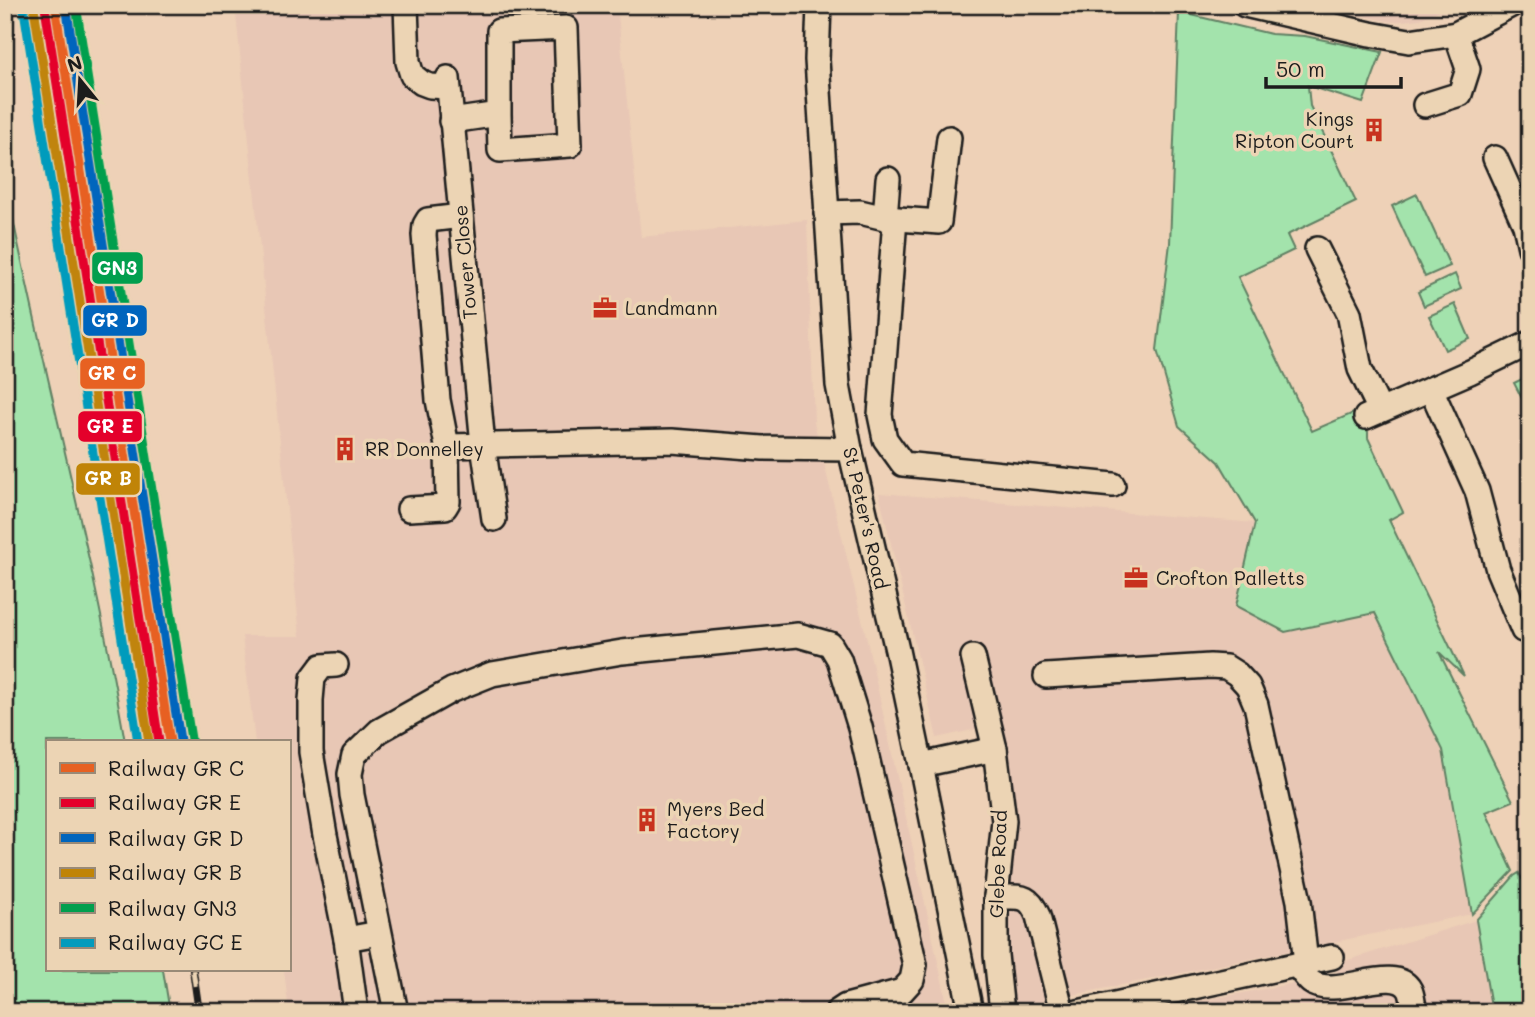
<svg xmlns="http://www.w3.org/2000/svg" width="1535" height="1017" font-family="Mali,sans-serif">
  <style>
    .built { fill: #e8c7b5 }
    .green { fill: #a3e3ac; stroke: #608064; stroke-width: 2 }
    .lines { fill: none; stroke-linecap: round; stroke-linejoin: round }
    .minor-casing { stroke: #1c1c1c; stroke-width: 28 }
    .minor { stroke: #ecd4b4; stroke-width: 23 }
    .rail-casing { stroke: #1c1c1c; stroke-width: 8 }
    .rail { stroke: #ecd4b4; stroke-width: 5; stroke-dasharray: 16; stroke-linecap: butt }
    .rail-1-casing { stroke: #ecd4b4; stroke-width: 14 }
    .rail-2-casing { stroke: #ecd4b4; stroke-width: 14 }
    .rail-3-casing { stroke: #ecd4b4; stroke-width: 14 }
    .rail-4-casing { stroke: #ecd4b4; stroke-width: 14 }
    .rail-5-casing { stroke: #ecd4b4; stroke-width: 14 }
    .rail-6-casing { stroke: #ecd4b4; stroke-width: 14 }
    .rail-1 { stroke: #e76122; stroke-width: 9 }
    .rail-2 { stroke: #e4002b; stroke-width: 9 }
    .rail-3 { stroke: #0065bd; stroke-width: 9 }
    .rail-4 { stroke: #c08407; stroke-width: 9 }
    .rail-5 { stroke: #019f4e; stroke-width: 9 }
    .rail-6 { stroke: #039bbc; stroke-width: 9 }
    .labels { text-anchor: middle; stroke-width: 7; stroke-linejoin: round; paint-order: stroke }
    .poi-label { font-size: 19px; fill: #1c1c1c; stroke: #ecd4b4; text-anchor: start }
    .street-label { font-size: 19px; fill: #1c1c1c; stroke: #ecd4b4 }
    .line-badge { stroke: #ecd4b4; stroke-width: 2.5 }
    .badge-label { font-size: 19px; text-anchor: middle; font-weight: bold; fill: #fff }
  </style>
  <rect width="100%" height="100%" fill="#eed1b7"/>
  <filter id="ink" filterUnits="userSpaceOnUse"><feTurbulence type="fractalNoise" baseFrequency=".0143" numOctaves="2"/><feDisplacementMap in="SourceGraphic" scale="14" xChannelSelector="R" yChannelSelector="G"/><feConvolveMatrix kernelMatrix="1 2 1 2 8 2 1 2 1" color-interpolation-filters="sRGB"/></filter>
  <g filter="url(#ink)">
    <!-- built -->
    <g class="built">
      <polygon points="235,5 617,5 641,237 807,220 814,422 866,636 949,1012 289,1012 284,970 289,970 289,742 255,742 242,636 300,636"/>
      <polygon points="1311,5 1442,5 1442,9 1420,19 1392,22"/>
      <polygon points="879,493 1256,523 1285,632 1375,613 1443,750 1472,914 1008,1008 1009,824 994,725 937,738"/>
      <polygon points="1476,920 1492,1012 1142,1012 1338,975 1336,964"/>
    </g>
    <!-- green -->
    <g class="green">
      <polygon points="1179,12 1271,34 1305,36 1382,52 1363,103 1308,86 1310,106 1356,202 1287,235 1294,250 1238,277 1312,431 1358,411 1368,432 1368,438 1403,512 1389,520 1464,676 1439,652 1513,801 1486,812 1513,871 1472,914 1443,750 1375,613 1285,632 1236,606 1255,523 1219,462 1179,426 1157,350 1170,243"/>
      <path d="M5,180C42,368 93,553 125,742H47V970H163L170,1012H5Z"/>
      <polygon points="1417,194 1450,266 1425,277 1392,206"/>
      <polygon points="1455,274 1461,289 1424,306 1418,292"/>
      <polygon points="1455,304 1470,339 1445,350 1429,316"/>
      <polygon points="1530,375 1530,414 1514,383"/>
      <polygon points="1519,873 1530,894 1530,1012 1492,1012 1476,920 1514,876"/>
    </g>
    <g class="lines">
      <!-- minor casing -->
      <g class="minor-casing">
        <g id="minor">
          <polyline points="406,5 408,62 412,75 422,83 430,86 448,87"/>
          <polyline points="819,5 817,60 838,385 850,449 897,650 921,765 971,1012"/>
          <polyline points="1245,5 1370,34 1409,41 1456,34 1511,5"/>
          <polyline points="448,78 483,445 494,519"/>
          <polyline points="1425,105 1460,94 1468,69 1456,34"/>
          <polyline points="451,121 499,114 499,31 566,28 570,145 500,150 499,114"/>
          <polyline points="1495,158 1525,225 1530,248"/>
          <polyline points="826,213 860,212 885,218 939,222 949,138"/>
          <polyline points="885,218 888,179"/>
          <polyline points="895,219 880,415 885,439 903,464 1113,485"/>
          <polyline points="1317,249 1349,313 1360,369 1380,410"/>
          <polyline points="1431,389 1477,491 1498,570 1523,630"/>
          <polyline points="1366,417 1470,372 1530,343"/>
          <polyline points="447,446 438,400 424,235 425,225 428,220 461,216"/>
          <polyline points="409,509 445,507 448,502 447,446 672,441 763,448 850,449"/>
          <polyline points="973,657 995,749"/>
          <polyline points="336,665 322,666 313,678 311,700 311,752 325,835 346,939 379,933"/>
          <polyline points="1046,676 1210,666 1226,667 1237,674 1248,686 1256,705 1299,901 1306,963"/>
          <polyline points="921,765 995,749 1004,821 996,897 996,955 1002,1012"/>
          <path d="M996,897C1019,898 1028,892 1038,916L1062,1012"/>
          <polyline points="346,939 356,1012"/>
          <path d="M1297,965C1301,970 1306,978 1311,982C1335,1000 1395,962 1410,990C1413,996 1413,1005 1415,1012"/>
          <polyline points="396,1012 352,795 350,774 354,755 379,731 452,690 492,674 622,652 798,635 830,644 839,659 860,727 915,965 912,980 902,991 846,1006 837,1012"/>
          <polyline points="1078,1012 1332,957"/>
        </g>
      </g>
      <!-- minor -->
      <use href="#minor" class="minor"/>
      <!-- rail casing -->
      <g class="rail-casing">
        <g id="rail">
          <polyline points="41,5 157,742"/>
          <polyline points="193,970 199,1012"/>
        </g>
      </g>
      <!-- rail -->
      <use href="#rail" class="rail"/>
      <!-- rail-1 casing -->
      <g class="rail-1-casing">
        <polyline id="rail-1" points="55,5 170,742"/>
      </g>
      <!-- rail-2 casing -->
      <g class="rail-2-casing">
        <polyline id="rail-2" points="45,7 159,742"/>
      </g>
      <!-- rail-3 casing -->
      <g class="rail-3-casing">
        <polyline id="rail-3" points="66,5 180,740"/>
      </g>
      <!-- rail-4 casing -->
      <g class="rail-4-casing">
        <polyline id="rail-4" points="34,8 149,742"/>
      </g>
      <!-- rail-5 casing -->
      <g class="rail-5-casing">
        <polyline id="rail-5" points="76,5 191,739"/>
      </g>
      <!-- rail-6 casing -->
      <g class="rail-6-casing">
        <polyline id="rail-6" points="24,10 138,742"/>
      </g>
      <!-- rail-1 -->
      <use href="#rail-1" class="rail-1"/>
      <!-- rail-2 -->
      <use href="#rail-2" class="rail-2"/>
      <!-- rail-3 -->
      <use href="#rail-3" class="rail-3"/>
      <!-- rail-4 -->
      <use href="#rail-4" class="rail-4"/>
      <!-- rail-5 -->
      <use href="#rail-5" class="rail-5"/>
      <!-- rail-6 -->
      <use href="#rail-6" class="rail-6"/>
    </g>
  </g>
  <!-- icons -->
  <defs>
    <g id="building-bare" transform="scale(1.89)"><path d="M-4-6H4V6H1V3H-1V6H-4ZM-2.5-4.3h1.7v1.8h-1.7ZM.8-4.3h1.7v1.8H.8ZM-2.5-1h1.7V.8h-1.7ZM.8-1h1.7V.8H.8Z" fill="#c8321e" stroke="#ecd4b4" stroke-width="2.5" paint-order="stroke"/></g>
    <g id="office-bare" transform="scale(1.89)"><path d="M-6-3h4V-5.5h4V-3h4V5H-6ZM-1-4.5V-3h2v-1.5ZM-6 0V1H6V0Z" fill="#c8321e" stroke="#ecd4b4" stroke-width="2.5" paint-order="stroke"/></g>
  </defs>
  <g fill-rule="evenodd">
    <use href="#building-bare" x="1374" y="130"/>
    <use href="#office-bare" x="605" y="308"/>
    <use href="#building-bare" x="345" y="449"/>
    <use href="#office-bare" x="1136" y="578"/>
    <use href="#building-bare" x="647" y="820"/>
  </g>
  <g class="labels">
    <!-- poi labels -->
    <g class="poi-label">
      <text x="1354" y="126" text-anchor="end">Kings<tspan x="1354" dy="22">Ripton Court</tspan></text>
      <text x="625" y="315">Landmann</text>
      <text x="365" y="456">RR Donnelley</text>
      <text x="1156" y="585">Crofton Palletts</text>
      <text x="667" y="816">Myers Bed<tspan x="667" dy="22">Factory</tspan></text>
    </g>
    <!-- street labels -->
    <g class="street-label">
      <text transform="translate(465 262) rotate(-95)" y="7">Tower Close</text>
      <text transform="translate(866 518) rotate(77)" y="7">St Peter's Road</text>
      <text transform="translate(998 864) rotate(-88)" y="7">Glebe Road</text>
    </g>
  </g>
  <g class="line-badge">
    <rect x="91" y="251" width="53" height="34" rx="7" fill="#019f4e"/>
    <rect x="82" y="304" width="66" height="33" rx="7" fill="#0065bd"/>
    <rect x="79" y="357" width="67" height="33" rx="7" fill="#e76122"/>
    <rect x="77" y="410" width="66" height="33" rx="7" fill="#e4002b"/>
    <rect x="75" y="462" width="66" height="34" rx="7" fill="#c08407"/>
  </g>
  <g class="badge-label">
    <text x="117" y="275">GN3</text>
    <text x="115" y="327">GR D</text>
    <text x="112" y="380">GR C</text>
    <text x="110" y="433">GR E</text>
    <text x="108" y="485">GR B</text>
  </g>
  <!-- margin -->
  <rect width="1535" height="1017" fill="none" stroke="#ecd4b4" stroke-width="28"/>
  <rect x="14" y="14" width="1507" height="989" fill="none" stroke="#1c1c1c" stroke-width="2.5" filter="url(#ink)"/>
  <!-- legend -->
  <rect x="46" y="740" width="245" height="231" fill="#ecd4b4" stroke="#998a77" stroke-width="2"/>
  <rect x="60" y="763" width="35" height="10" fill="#e76122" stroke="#998a77" stroke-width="2"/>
  <text x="108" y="776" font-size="21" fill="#1c1c1c">Railway GR C</text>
  <rect x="60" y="798" width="35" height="10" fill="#e4002b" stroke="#998a77" stroke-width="2"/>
  <text x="108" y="810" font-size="21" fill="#1c1c1c">Railway GR E</text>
  <rect x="60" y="833" width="35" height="10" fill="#0065bd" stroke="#998a77" stroke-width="2"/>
  <text x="108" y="846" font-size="21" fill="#1c1c1c">Railway GR D</text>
  <rect x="60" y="868" width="35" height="10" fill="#c08407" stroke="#998a77" stroke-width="2"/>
  <text x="108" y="880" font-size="21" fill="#1c1c1c">Railway GR B</text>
  <rect x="60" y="903" width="35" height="10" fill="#019f4e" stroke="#998a77" stroke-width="2"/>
  <text x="108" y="916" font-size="21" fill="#1c1c1c">Railway GN3</text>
  <rect x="60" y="938" width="35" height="10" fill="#039bbc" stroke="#998a77" stroke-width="2"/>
  <text x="108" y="950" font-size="21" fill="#1c1c1c">Railway GC E</text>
  <!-- north arrow -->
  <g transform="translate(80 80) rotate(342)" stroke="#ecd4b4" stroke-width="5" paint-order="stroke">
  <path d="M0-5L12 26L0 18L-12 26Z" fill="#1c1c1c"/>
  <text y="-10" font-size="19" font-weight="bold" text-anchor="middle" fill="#1c1c1c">N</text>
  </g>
  <!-- scale -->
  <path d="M1266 77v10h135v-10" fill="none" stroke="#1c1c1c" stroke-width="3.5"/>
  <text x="1276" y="77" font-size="21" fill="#1c1c1c" stroke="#ecd4b4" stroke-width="5" paint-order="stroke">50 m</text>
</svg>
